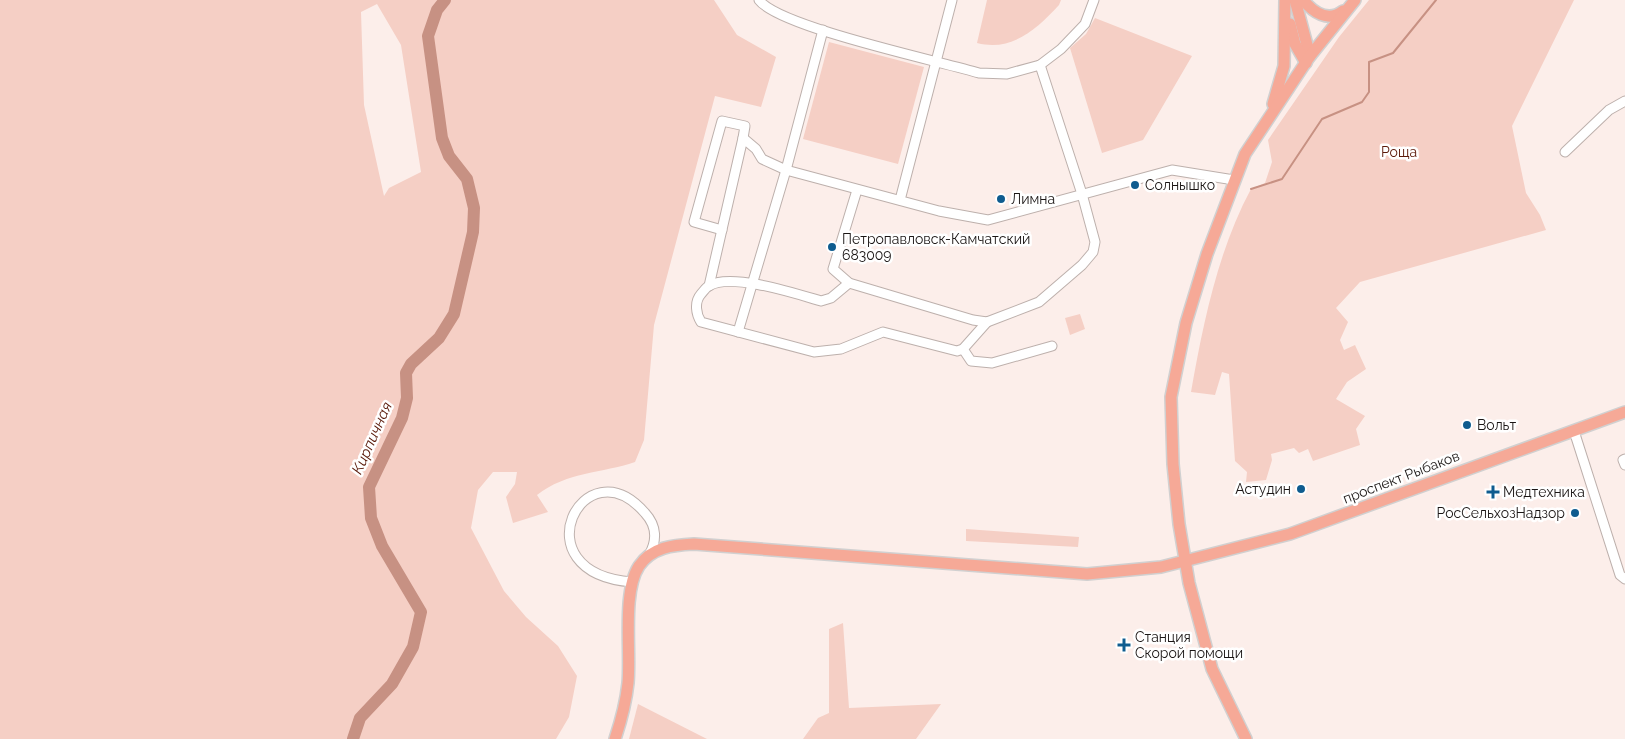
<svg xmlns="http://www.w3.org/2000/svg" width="1625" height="739" font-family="Raleway,sans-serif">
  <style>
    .green { fill: #f5cfc5; fill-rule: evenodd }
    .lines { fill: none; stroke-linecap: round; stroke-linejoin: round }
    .stream { stroke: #c79183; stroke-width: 2 }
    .river { stroke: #c79183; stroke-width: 12 }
    .minor-casing { stroke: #bdb0ac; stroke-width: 11 }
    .major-casing { stroke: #d1d0d0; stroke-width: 14 }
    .minor { stroke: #fff; stroke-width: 9 }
    .major { stroke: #f6a997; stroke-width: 11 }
    .poi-dot { fill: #0f5c8f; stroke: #fff; stroke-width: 2 }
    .labels { text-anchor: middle; stroke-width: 5; stroke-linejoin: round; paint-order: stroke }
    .park-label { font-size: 14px; fill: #5c1a0a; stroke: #fff }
    .poi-label { font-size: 14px; fill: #1b1615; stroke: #fff; text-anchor: start }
    .street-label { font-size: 14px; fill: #1b1615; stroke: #fff }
    .water-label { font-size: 15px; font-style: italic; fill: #561404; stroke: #fff }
  </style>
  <rect width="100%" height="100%" fill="#fceeea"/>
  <!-- green -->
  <g class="green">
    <path d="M0,0H714L737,35L776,57L761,107L715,96L654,325L644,440L635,462C603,473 566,472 537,495L548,512L513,523L506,497L515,484L517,472H493L478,490L471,528L504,591L526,617L558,646L577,676L569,717L556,739H0ZM377,4L401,45L421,172L389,188L384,196L364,105L361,12Z"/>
    <path d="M987,0H1061L1059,5C1037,29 1012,52 977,43Z"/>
    <path d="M1369,0H1574L1512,126L1526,193L1540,215L1546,230L1360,282L1336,308L1348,322L1340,340L1344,350L1355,345L1366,369L1347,382L1336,399L1365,416L1356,429L1360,445L1313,461L1308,449L1299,453L1294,448L1271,454L1272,460L1266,480L1246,482L1247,472L1235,461L1229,374L1222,372L1215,395L1191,392C1203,324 1218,250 1251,189L1265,183L1272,162L1268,140L1339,37Z"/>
    <polygon points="1095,18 1192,56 1143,140 1102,153 1070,48 1086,34"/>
    <polygon points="829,42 924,67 898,164 803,139"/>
    <polygon points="1080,314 1085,329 1070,335 1065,318"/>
    <polygon points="966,529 1079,537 1078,547 966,541"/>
    <polygon points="843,623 849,708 941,704 916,739 803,739 818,718 829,713 829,629"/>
    <polygon points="638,704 707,739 629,739"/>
  </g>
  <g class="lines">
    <!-- stream -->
    <polyline class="stream" points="1251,189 1282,179 1322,119 1362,102 1369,92 1369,62 1393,53 1436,0"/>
    <!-- river -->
    <polyline class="river" points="353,739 360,718 392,684 413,647 421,612 382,546 371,518 369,487 402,418 407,398 406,373 411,364 439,338 454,314 473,232 474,208 467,179 449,156 442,138 428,36 437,10 445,0"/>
    <!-- minor casing -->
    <g class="minor-casing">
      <g id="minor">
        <path d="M759,0C779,27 939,61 979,73L1007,74L1040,65L1061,49L1085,24L1094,0"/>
        <polyline points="1565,152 1609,110 1625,101"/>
        <polyline points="857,190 833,269 849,283 973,320 987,322 1039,302 1082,265 1093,252 1095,242 1082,194 1040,65"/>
        <polyline points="900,200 952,0"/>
        <polyline points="722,230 694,222 722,121 745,126 743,138"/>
        <path d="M849,283L831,298L821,301C797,294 730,272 709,286C706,287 703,292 701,294C694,302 696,314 701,322L814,352L841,349L883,332L957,351L963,349L987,322"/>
        <polyline points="709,286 743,138 756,149 762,159 786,170 939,211 988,220 1172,170 1234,180"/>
        <polyline points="738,332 786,170 823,30"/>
        <polyline points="963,349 971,361 992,363 1052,346"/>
        <polyline points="1574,431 1620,575 1625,579"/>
        <polyline points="1625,459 1623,460 1625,465"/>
        <path d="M632,582C517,573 584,442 645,513C657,526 657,541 649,555"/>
      </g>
    </g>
    <!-- major casing -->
    <g class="major-casing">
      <g id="major">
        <polyline points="1295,0 1310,56"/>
        <path d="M1303,0C1313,12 1328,23 1343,11"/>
        <polyline points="1290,24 1295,44 1306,63"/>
        <polyline points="1273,104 1284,66 1285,0"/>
        <path d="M615,739C621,721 626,702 628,683C631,651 622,592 639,566C652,547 673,545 694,544L1087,574L1161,567L1290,534L1625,412"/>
        <polyline points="1246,739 1212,669 1189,583 1179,524 1173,464 1171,397 1186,323 1207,254 1245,154 1310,56 1355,0"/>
      </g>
    </g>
    <!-- minor -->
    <use href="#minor" class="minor"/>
    <!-- major -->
    <use href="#major" class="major"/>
  </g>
  <!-- markers -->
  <g class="poi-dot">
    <circle cx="1135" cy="185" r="5"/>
    <circle cx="1001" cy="199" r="5"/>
    <circle cx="832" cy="247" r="5"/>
    <circle cx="1467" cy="425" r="5"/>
    <circle cx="1301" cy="489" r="5"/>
    <path d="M1490.5 484.5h5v5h5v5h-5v5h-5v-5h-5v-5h5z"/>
    <circle cx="1575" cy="513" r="5"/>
    <path d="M1121.5 637.5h5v5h5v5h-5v5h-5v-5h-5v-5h5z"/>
  </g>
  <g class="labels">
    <!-- park labels -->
    <g class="park-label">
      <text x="1399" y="157">Роща</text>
    </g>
    <!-- poi labels -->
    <g class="poi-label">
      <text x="1145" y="190">Солнышко</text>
      <text x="1011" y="204">Лимна</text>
      <text x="842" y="244">Петропавловск-Камчатский<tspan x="842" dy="16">683009</tspan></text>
      <text x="1477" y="430">Вольт</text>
      <text x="1291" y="494" text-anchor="end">Астудин</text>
      <text x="1503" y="497">Медтехника</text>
      <text x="1565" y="518" text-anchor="end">РосСельхозНадзор</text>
      <text x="1135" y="642">Станция<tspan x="1135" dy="16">Скорой помощи</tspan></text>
    </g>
    <!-- street labels -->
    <g class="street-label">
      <text transform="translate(1401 477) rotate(-21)" y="5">проспект Рыбаков</text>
    </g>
    <!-- water labels -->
    <g class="water-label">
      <text transform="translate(372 438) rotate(-66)" y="5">Кирпичная</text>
    </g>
  </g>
</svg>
